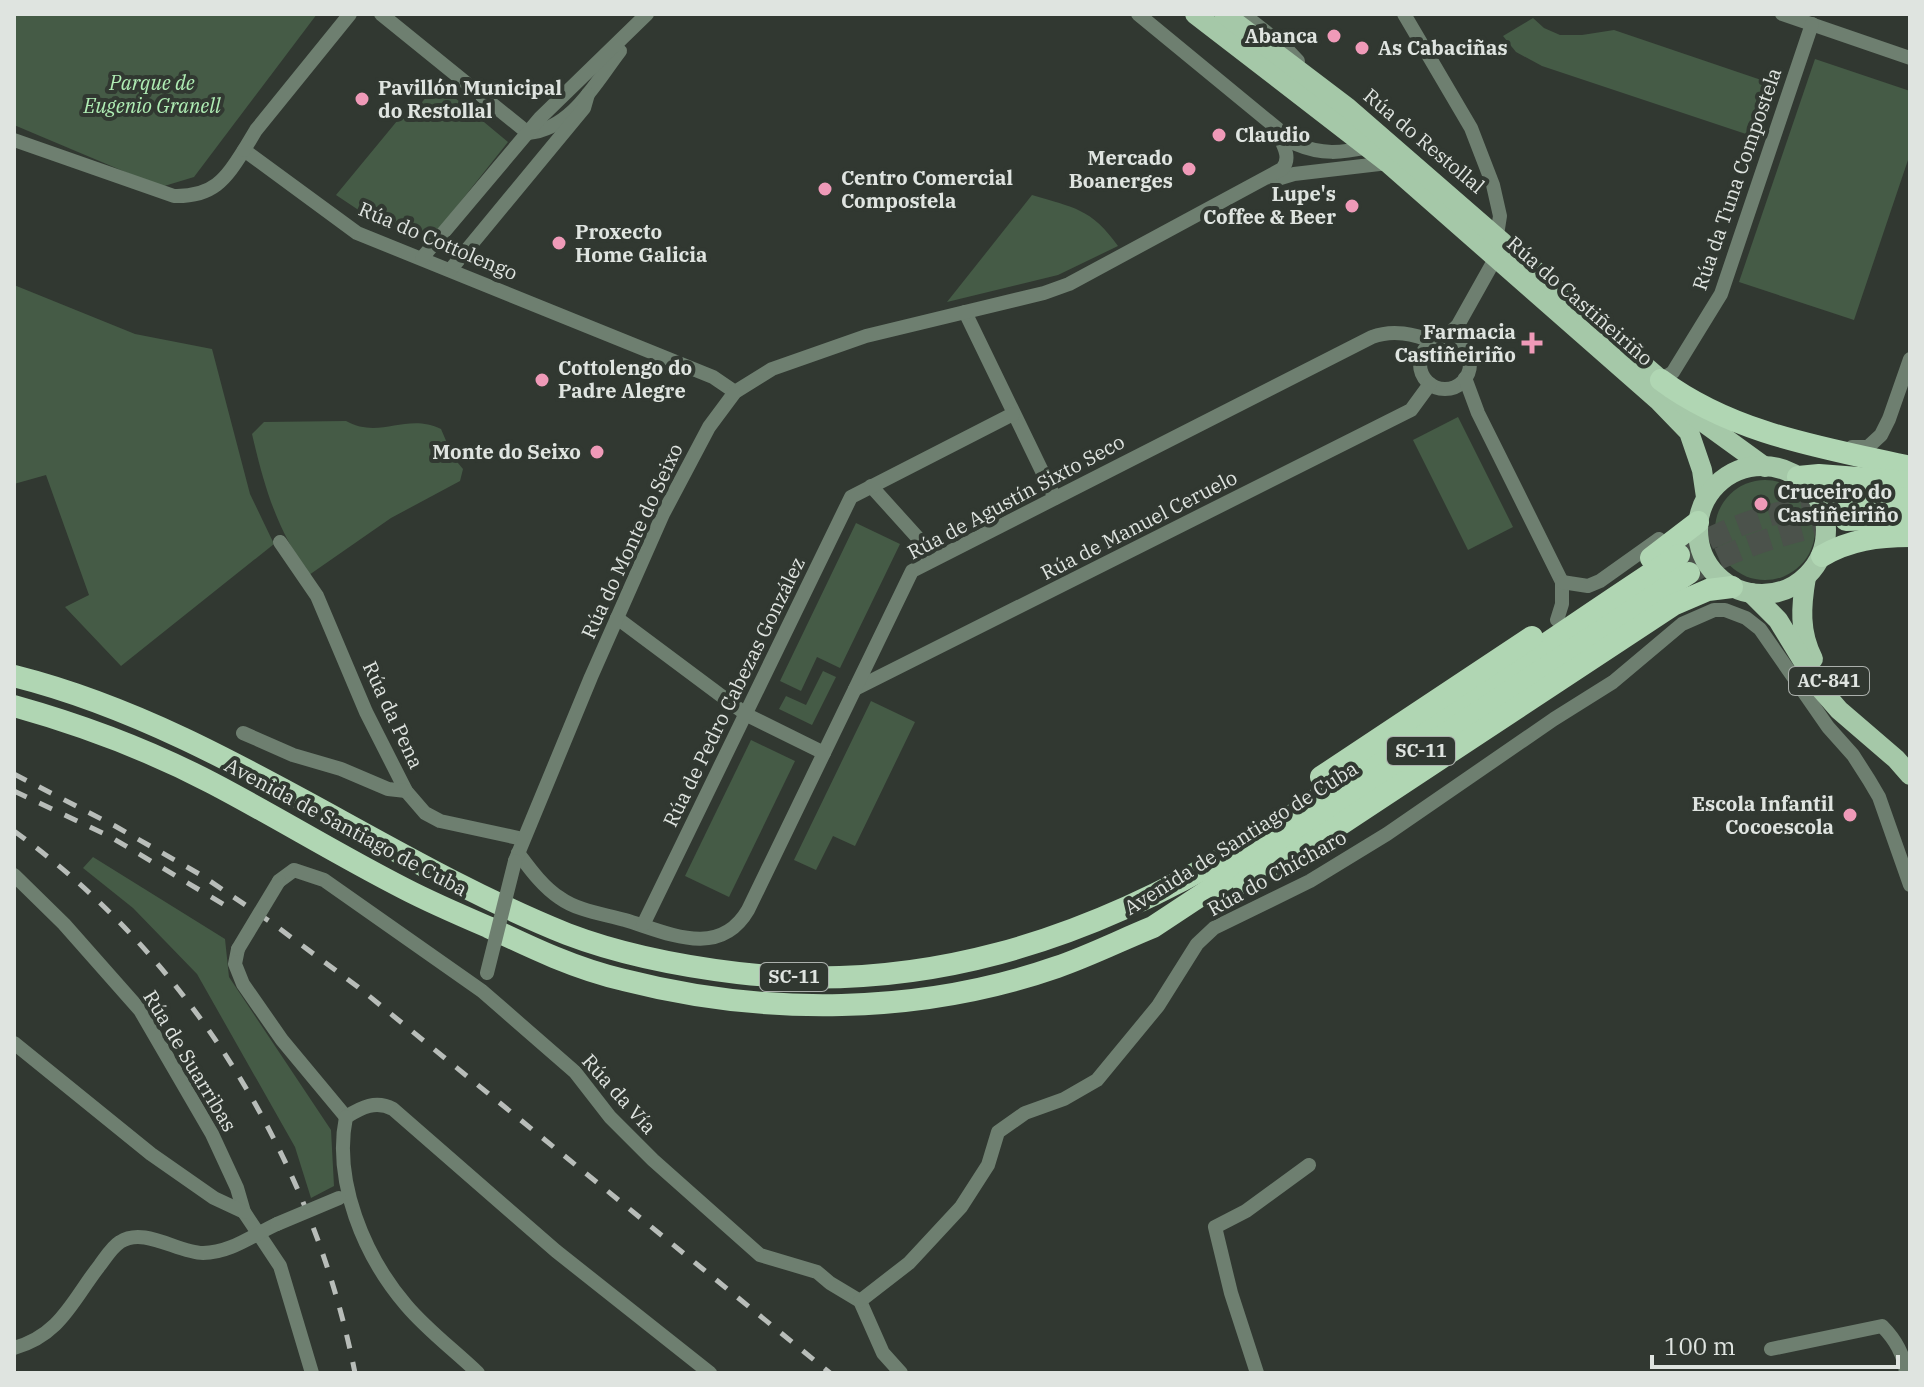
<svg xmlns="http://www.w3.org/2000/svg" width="1924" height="1387" font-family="'IBM Plex Serif',serif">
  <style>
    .green { fill: #455b46 }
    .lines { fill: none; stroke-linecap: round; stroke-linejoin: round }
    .trunk-tunnel { stroke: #4b524b; stroke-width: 22; stroke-dasharray: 22 11; stroke-linecap: butt }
    .minor { stroke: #6e7f70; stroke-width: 14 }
    .primary { stroke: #a5c8a8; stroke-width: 20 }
    .trunk { stroke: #b0d6b3; stroke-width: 22 }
    .rail { stroke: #b8bdb9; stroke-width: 5; stroke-dasharray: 14 14; stroke-linecap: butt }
    .minor-bridge { stroke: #6e7f70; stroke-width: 14 }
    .poi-dot { fill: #ef9ab8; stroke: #313831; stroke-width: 3 }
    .labels { text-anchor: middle; stroke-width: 8; stroke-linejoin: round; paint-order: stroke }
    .shield { fill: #313831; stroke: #abb0ac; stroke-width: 2 }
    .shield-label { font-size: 18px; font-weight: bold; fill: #dfe4e0 }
    .poi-label { font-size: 20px; font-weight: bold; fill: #dfe4e0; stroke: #313831; text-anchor: start }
    .park-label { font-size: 20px; font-style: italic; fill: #b0eeb5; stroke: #313831 }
    .street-label { font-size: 20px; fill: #dfe4e0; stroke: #313831 }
  </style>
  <rect width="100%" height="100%" fill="#313831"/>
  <!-- green -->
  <g class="green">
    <polygon points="14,14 317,14 194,177 161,187 14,125"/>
    <polygon points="1533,18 1544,28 1560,35 1582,35 1614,30 1773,84 1755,137 1542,66 1516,52 1503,36"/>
    <polygon points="1815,59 1910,91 1910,154 1854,320 1739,282"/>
    <polygon points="437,83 508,142 430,240 363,213 336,195 402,115 409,119"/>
    <path d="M1032,195C1074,208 1091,208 1118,246L1058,275L947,302Z"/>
    <polygon points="14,285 135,334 212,349 250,494 274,544 121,666 65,607 89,595 46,475 14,484"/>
    <polygon points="1458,417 1513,527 1468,550 1413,440"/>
    <path d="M346,421C380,440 406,412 441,429L453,457L463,469L460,481L391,518L309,575C276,527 265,489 252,434L264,422Z"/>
    <circle cx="1765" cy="530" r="50"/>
    <polygon points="856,523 900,544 840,668 817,657 801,691 780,681"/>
    <polygon points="823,671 836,677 812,725 779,709 786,696 806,705"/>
    <polygon points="871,701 915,722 855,846 833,836 816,870 794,860"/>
    <polygon points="751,740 795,761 729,897 685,876"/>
    <polygon points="93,857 225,939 229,977 331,1130 334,1186 311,1198 295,1147 197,974 133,908 83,868"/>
  </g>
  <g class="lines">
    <!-- trunk-tunnel -->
    <g class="trunk-tunnel">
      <path d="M1679,555C1735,522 1779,510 1842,501"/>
      <path d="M1689,573C1743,545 1787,532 1846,520"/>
    </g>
    <!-- minor -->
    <g class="minor">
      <polyline points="381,14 528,133"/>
      <path d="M1138,14L1296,144C1322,155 1341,153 1369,147"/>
      <polyline points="1243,14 1284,46 1298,61"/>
      <polyline points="1404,14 1471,128 1493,185 1500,216 1497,235"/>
      <polyline points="1782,14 1910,58"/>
      <path d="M528,133C572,129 596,82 620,51"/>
      <path d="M14,140L174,196C213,197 225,180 244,150L357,233L713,377L735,392"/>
      <polyline points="244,150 256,130 350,14"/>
      <polyline points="1274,180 1294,174 1388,163"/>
      <polyline points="422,258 540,118 647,14"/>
      <polyline points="451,269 584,108 588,94"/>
      <polyline points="965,312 1055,498"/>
      <polyline points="1443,339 1458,325 1495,259"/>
      <circle cx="1445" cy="364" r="25"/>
      <polyline points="1465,378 1478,413 1562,582 1562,604 1557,620"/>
      <polyline points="1661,380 1673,372 1721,294 1812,24"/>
      <polyline points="1852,447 1868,447 1881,435 1889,419 1910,359"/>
      <polyline points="871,486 936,558"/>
      <polyline points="280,542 317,596 366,712 406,791 425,813 440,821 523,839"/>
      <polyline points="1562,582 1588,586 1600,581 1659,539"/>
      <polyline points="617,618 747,715 824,753"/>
      <polyline points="855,689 1411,410 1430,384"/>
      <polyline points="243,733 293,755 341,769 388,789 406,791"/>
      <path d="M518,853C530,869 543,887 560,898C578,911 604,914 625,920C666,932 719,960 748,910L912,571L1372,337C1393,329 1414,334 1434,342"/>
      <path d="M515,861L591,677L663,514L709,427L735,392L772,369L866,336L1044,293L1069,284L1282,169C1293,157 1281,142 1276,129"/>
      <polyline points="14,875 64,924 140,1010 212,1134 237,1188 244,1212 280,1266 312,1373"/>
      <polyline points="279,881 294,870 324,880 482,991 575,1072 610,1117 653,1160 760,1255 817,1272 830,1283 860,1301 883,1353 901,1373"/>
      <polyline points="643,925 851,497 1013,414"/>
      <polyline points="238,949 235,964 243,984 282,1040 346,1117"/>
      <polyline points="14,1043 151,1154 214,1198 244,1212"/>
      <path d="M346,1117C362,1107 376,1100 393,1109L556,1251L710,1373"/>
      <path d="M346,1117C333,1181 364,1256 406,1305C427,1330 454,1350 478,1373"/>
      <polyline points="860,1301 909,1263 961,1207 988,1165 998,1132 1025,1113 1064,1099 1097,1080 1158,1006 1197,944 1214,928 1310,881 1387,834 1554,719 1613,682 1682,624 1714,610 1725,610 1746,618 1760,629 1828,727 1853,755 1869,780 1879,797 1910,885"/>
      <path d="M14,1348C61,1335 73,1299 100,1265C106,1257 112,1247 120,1242C144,1226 178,1253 203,1253C230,1253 253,1235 277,1224"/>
      <path d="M1771,1349L1882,1326C1895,1339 1904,1354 1906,1373"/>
      <polyline points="1257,1373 1231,1293 1215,1227 1246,1211 1309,1165"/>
    </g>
    <!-- primary -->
    <g class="primary">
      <polyline points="1195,14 1388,163 1659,401 1689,432 1702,470 1706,497"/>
      <polyline points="1224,14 1348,108 1661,380 1696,417 1765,467"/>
      <circle cx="1762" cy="530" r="64"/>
      <path d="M1806,577C1801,606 1799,632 1813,659"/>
      <polyline points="1751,593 1778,620 1819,687 1839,710 1896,759 1910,775"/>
    </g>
    <!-- trunk -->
    <g class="trunk">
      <path d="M1661,380C1733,434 1825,448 1910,467"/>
      <polyline points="1798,477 1819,475 1910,482"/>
      <polyline points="1842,501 1910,498"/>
      <polyline points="1846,520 1910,518"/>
      <path d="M1822,556C1849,540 1878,536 1910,536"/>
      <polyline points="1651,558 1698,522"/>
      <path d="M14,676C213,726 378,858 567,934C622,955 680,966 738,973C921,994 1084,941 1240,848C1283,823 1323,794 1364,767C1470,697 1573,624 1679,555"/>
      <path d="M14,706C82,725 149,750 212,783C277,817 340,856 405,889C432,903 460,915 488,927C532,948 576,969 624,980C765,1016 919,1015 1057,967C1089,956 1121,940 1153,927L1689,573"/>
      <polyline points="1321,777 1532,637"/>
      <polyline points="1243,883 1276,867 1673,605 1708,590 1732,587"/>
    </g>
    <!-- rail -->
    <g class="rail">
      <polyline points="14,774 115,826 201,875 272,923 358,987 830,1373"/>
      <polyline points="14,791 109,836 228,907"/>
      <path d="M14,831C191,959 313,1160 355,1373"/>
    </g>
    <!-- minor-bridge -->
    <g class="minor-bridge">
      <polyline points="238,949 279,881"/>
      <polyline points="487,973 515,861"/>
      <polyline points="277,1224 339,1198"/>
    </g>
  </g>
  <!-- markers -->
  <g class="poi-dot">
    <circle cx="1334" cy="36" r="8"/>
    <circle cx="1362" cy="48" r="8"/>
    <circle cx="362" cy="99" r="8"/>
    <circle cx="1219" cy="135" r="8"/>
    <circle cx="1189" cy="169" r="8"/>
    <circle cx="825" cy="189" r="8"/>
    <circle cx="1352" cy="206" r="8"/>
    <circle cx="559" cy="243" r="8"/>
    <path d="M1528 331h8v8h8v8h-8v8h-8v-8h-8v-8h8z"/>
    <circle cx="542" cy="380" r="8"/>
    <circle cx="597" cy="452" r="8"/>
    <circle cx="1761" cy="504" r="8"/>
    <circle cx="1850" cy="815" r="8"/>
  </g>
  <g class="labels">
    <!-- shield labels -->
    <g class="shield">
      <rect x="1789" y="667" width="80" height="28" rx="6"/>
      <rect x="1387" y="737" width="68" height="28" rx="6"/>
      <rect x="760" y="963" width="68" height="28" rx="6"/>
    </g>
    <g class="shield-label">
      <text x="1829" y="687">AC-841</text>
      <text x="1421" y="757">SC-11</text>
      <text x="794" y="983">SC-11</text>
    </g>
    <!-- poi labels -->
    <g class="poi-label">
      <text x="1318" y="43" text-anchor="end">Abanca</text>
      <text x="1378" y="55">As Cabaciñas</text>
      <text x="378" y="95">Pavillón Municipal<tspan x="378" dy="23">do Restollal</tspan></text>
      <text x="1235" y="142">Claudio</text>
      <text x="1173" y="165" text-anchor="end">Mercado<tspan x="1173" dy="23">Boanerges</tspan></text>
      <text x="841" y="185">Centro Comercial<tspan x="841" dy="23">Compostela</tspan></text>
      <text x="1336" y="201" text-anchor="end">Lupe's<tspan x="1336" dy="23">Coffee &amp; Beer</tspan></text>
      <text x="575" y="239">Proxecto<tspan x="575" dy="23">Home Galicia</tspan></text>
      <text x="1516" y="339" text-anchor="end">Farmacia<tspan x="1516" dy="23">Castiñeiriño</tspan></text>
      <text x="558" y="375">Cottolengo do<tspan x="558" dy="23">Padre Alegre</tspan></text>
      <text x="581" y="459" text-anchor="end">Monte do Seixo</text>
      <text x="1777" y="499">Cruceiro do<tspan x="1777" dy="23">Castiñeiriño</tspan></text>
      <text x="1834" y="811" text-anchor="end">Escola Infantil<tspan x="1834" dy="23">Cocoescola</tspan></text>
    </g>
    <!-- park labels -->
    <g class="park-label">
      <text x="152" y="90">Parque de<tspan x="152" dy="23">Eugenio Granell</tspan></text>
    </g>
    <!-- street labels -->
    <g class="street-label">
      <text transform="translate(1424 141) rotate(40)" y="7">Rúa do Restollal</text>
      <text transform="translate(1737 179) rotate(-71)" y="7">Rúa da Tuna Compostela</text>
      <text transform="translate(438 241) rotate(23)" y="7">Rúa do Cottolengo</text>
      <text transform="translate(1580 301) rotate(41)" y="7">Rúa do Castiñeiriño</text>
      <text transform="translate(1016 497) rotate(-28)" y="7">Rúa de Agustín Sixto Seco</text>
      <text transform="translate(1139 525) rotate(-27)" y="7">Rúa de Manuel Ceruelo</text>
      <text transform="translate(632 541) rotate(-65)" y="7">Rúa do Monte do Seixo</text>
      <text transform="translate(734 692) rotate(-64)" y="7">Rúa de Pedro Cabezas González</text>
      <text transform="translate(393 715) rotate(65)" y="7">Rúa da Pena</text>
      <text transform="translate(346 827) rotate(28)" y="7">Avenida de Santiago de Cuba</text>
      <text transform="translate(1241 838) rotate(-32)" y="7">Avenida de Santiago de Cuba</text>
      <text transform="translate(1277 873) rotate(-29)" y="7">Rúa do Chícharo</text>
      <text transform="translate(190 1061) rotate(59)" y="7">Rúa de Suarribas</text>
      <text transform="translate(619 1094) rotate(48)" y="7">Rúa da Vía</text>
    </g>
  </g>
  <!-- border -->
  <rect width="1924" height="1387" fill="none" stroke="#dfe4e0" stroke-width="32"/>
  <!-- scale -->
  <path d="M1652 1355v12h246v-12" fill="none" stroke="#dfe4e0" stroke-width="4"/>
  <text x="1664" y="1355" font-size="24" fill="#dfe4e0" stroke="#313831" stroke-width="6" paint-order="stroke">100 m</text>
</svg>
